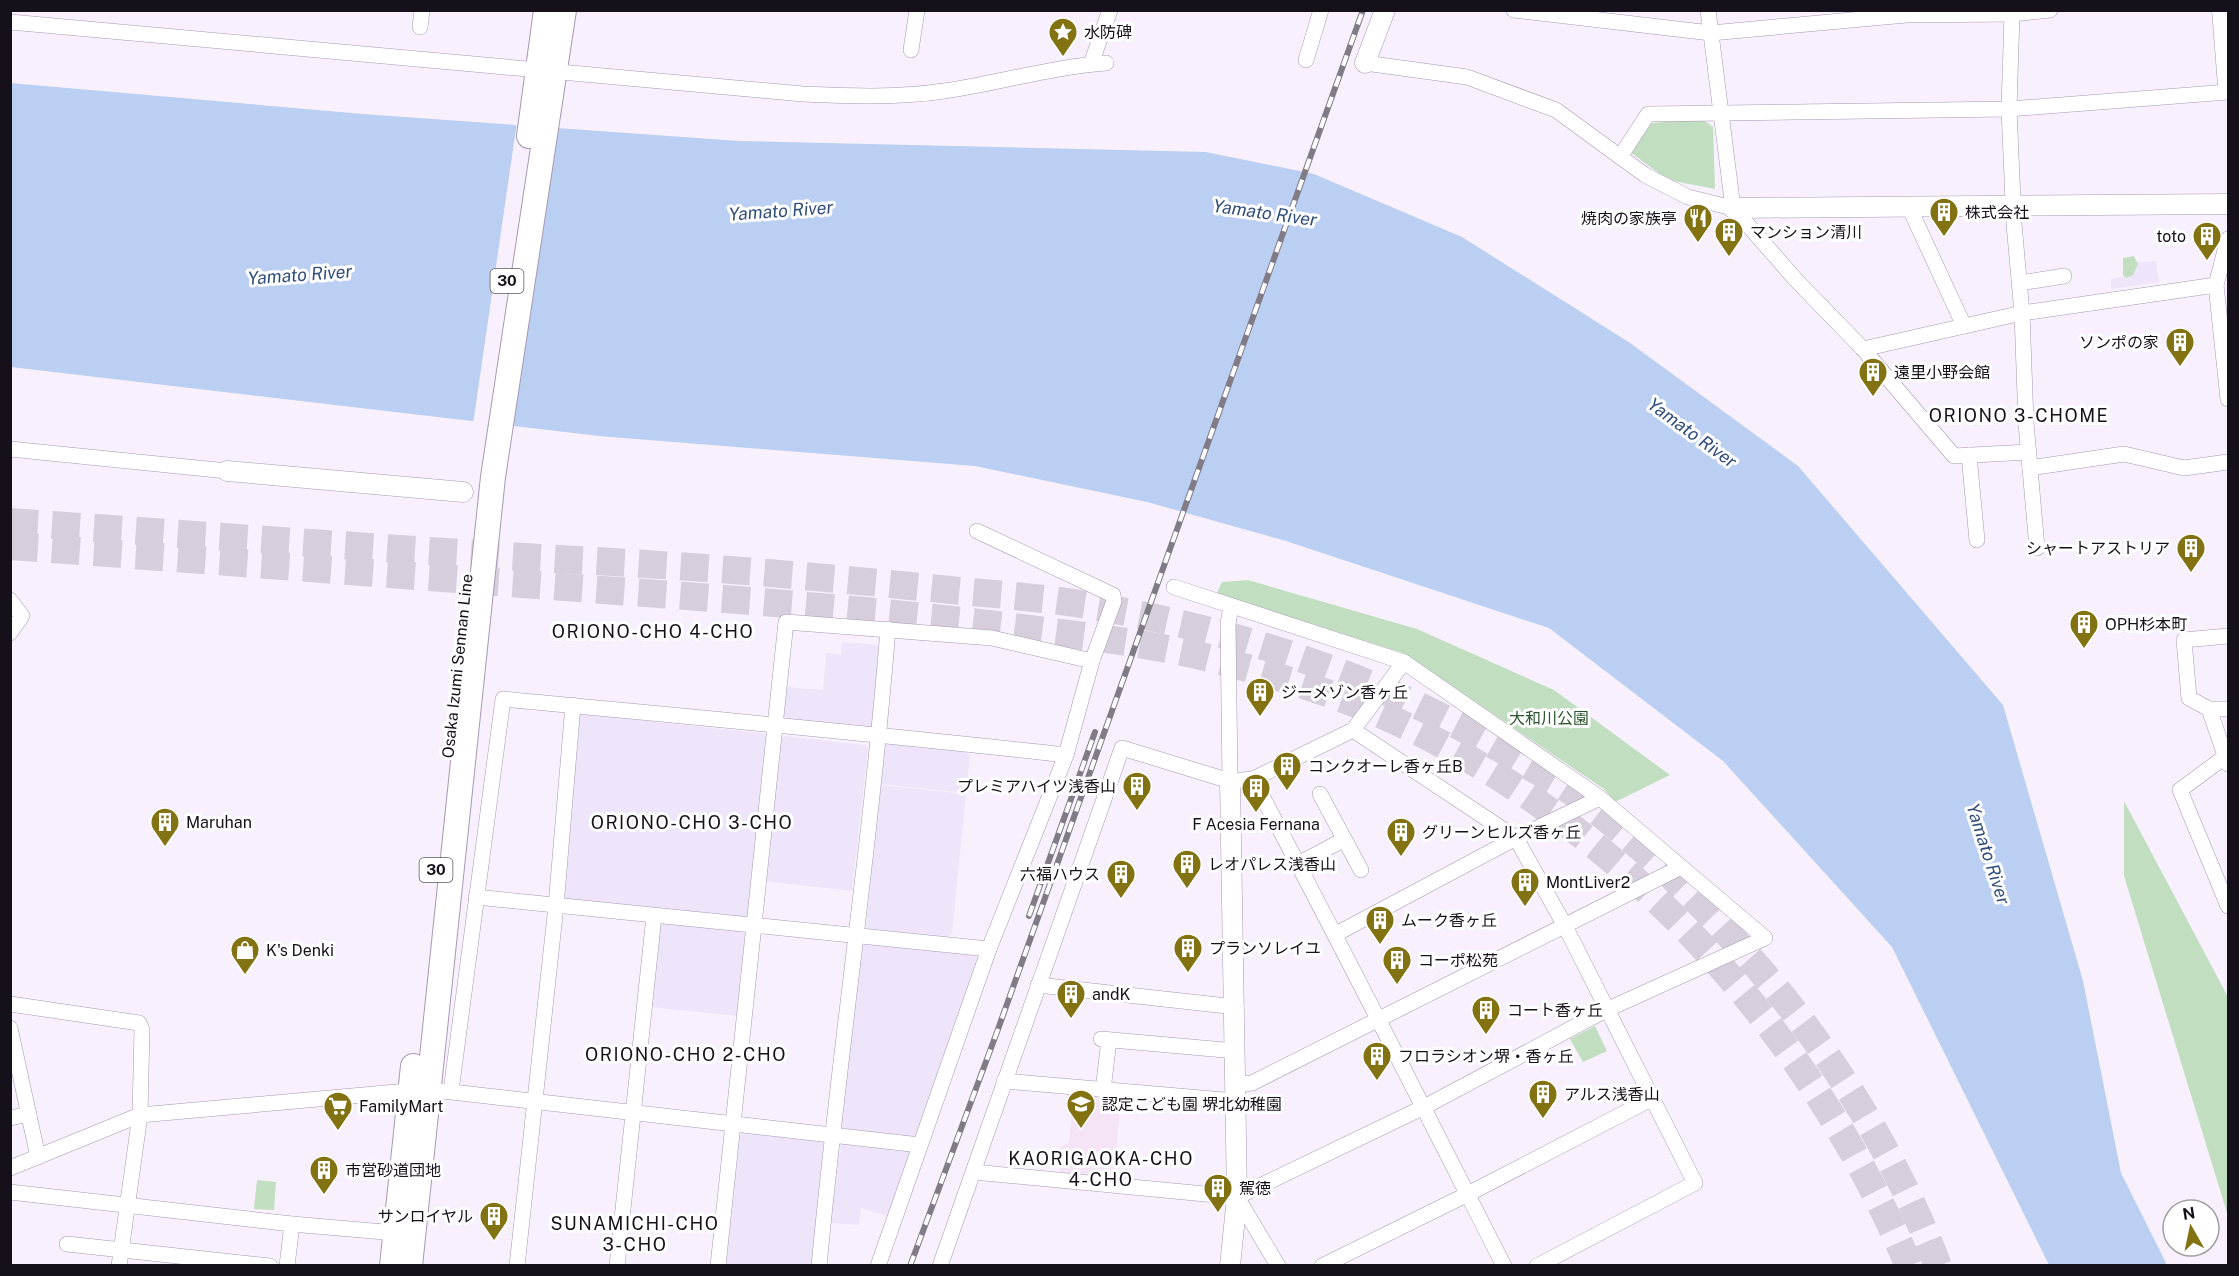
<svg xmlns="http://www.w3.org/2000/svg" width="2239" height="1276" font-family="'Public Sans','Noto Sans JP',sans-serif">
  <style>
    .industrial { fill: #efe5fb }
    .education { fill: #f4e4f6 }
    .green { fill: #c2dec1 }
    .water { fill: #bacff1 }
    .pier { fill: #f8f1fd }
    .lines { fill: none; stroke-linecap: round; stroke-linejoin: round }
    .motorway-tunnel { stroke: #d6cfdb; stroke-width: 28; stroke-dasharray: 28 14; stroke-linecap: butt }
    .minor-casing { stroke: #a898b3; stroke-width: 16 }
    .tertiary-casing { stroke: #a898b3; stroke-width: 21 }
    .primary-casing { stroke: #a898b3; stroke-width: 26 }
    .minor { stroke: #fff; stroke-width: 15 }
    .tertiary { stroke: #fff; stroke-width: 20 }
    .primary { stroke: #fff; stroke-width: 24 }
    .rail-casing { stroke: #817b86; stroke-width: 6 }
    .rail { stroke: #fff; stroke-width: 4; stroke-dasharray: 11; stroke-linecap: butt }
    .labels { text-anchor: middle; stroke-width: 6; stroke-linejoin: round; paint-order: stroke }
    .shield { fill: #fff; stroke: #5c585f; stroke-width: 1.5 }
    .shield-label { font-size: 15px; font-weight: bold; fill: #16101a }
    .poi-label { font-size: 16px; fill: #16101a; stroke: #fff; text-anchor: start }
    .street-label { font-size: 16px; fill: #16101a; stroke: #fff }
    .park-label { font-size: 16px; fill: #2a562c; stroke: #fff }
    .water-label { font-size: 18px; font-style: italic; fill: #314e7b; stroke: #fff }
    .neighbourhood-label { font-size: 18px; letter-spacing: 1.5px; fill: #16101a; stroke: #fff }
  </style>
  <rect width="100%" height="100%" fill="#f8f1fd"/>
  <!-- industrial -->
  <g class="industrial">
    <polygon points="2156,261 2159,282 2111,289 2111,279 2133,275 2137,262"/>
    <polygon points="842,642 879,645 872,726 869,730 783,719 786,687 823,690 826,653 841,655"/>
    <polygon points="579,714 769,734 750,913 745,917 564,899 560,895"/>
    <polygon points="785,736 865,745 868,748 852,891 764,881 780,739"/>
    <polygon points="883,743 966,752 970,757 966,793 879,784"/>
    <polygon points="880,785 966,794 952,933 944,940 872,933 866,927"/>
    <polygon points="661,920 744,930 747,934 738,1016 651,1007"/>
    <polygon points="866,942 973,953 977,958 921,1133 916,1138 844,1131 839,1126 860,945"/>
    <polygon points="746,1131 822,1138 827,1143 815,1265 725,1266 738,1135"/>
    <polygon points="841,1140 912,1150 890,1217 861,1208 859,1225 831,1223"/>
  </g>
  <!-- education -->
  <polygon class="education" points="1074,1090 1121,1095 1114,1177 1061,1172 1053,1150 1069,1143"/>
  <!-- green -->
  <g class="green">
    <polygon points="1702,119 1713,127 1715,189 1668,180 1630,152 1652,123"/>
    <polygon points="2134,256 2138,264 2133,275 2126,278 2123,275 2123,258"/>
    <polygon points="1248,580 1417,629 1554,690 1670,775 1615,802 1604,789 1403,653 1216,595 1222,582"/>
    <polygon points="2124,801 2228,997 2228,1216 2124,876"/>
    <polygon points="1595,1026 1607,1051 1583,1062 1570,1039"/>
    <polygon points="257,1180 276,1182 274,1210 254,1209"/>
  </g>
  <!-- water -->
  <polygon class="water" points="10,83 363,114 739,141 1206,152 1314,174 1462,237 1630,343 1798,466 2003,705 2083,981 2121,1173 2167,1265 2049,1265 1892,947 1723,761 1549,628 1286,541 1147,502 975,466 599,436 11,367"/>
  <!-- pier -->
  <polygon class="pier" points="517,122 556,125 512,429 473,424"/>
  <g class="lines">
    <!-- motorway-tunnel -->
    <g class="motorway-tunnel">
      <path d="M10,522C199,535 387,549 576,560C694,566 812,576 930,588C978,593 1026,596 1074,603C1228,627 1377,675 1511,755C1533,769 1557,781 1578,796C1637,841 1690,891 1740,947C1825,1041 1893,1148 1938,1266"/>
      <path d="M10,546C231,562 452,579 673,595C792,604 912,614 1030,629C1091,637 1154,644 1213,659C1255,670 1298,682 1338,697C1596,794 1803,1014 1909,1266"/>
    </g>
    <!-- minor casing -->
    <g class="minor-casing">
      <g id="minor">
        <polyline points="1514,10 1711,33 1906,15 2012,14 2050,10"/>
        <polyline points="1708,10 1733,208 1796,280 1863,349 1954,456 2029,452"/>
        <polyline points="2012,14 2009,109 2014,224 2022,313 2026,423 2037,548"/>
        <path d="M10,22L803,94C850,96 897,98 944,91C998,83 1052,67 1106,63"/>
        <polyline points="420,27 422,10"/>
        <polyline points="911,50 917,10"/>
        <polyline points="1306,60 1321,10"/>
        <polyline points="1365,63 1467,77 1556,110 1645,175 1688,197 1733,208"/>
        <polyline points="1091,64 1110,10"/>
        <polyline points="1620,157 1648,114 2009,109 2228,92"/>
        <polyline points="1909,207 1964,326"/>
        <polyline points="2228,239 2216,285 2228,399"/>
        <polyline points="2020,283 2064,276"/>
        <polyline points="1863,349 2022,313 2216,285"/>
        <polyline points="10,449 227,471"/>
        <polyline points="1969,455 1977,540"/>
        <polyline points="2030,468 2124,454 2184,468 2228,462"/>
        <polyline points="10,600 22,616 10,633"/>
        <polyline points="2209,709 2189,698 2184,640 2228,636"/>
        <polyline points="2228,709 2209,709 2228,764"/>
        <polyline points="1353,730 1404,662"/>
        <polyline points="2226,756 2180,790 2228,906"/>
        <path d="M1253,779C1339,940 1421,1103 1504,1266"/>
        <polyline points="1230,781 1228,624 1231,606"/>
        <polyline points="1320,794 1361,870"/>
        <polyline points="1298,864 1343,840"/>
        <polyline points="476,897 989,949"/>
        <polyline points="1336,934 1516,838 1600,798"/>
        <polyline points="1038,985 1236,1007"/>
        <polyline points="10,1004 139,1023 142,1030 140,1115 119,1266"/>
        <polyline points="10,1028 38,1157"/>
        <polyline points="1101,1039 1236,1051"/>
        <polyline points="1004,1081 1236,1101"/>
        <polyline points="1237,1085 1252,1083 1681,867"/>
        <polyline points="1103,1090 1109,1040"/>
        <polyline points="443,1091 920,1145"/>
        <path d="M451,1091L503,699C691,717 879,734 1066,755"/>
        <polyline points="10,1118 29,1114"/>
        <polyline points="10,1168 140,1115 419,1090"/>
        <polyline points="974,1172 1237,1197 1424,1107 1606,1010 1765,938 1600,798 1404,662 1174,587"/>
        <polyline points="10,1192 292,1224 396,1233"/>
        <polyline points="1237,1197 1278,1266"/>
        <polyline points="67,1244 270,1266"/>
        <polyline points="287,1266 292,1224"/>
        <polyline points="517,1266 556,906 573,705"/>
        <polyline points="617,1266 654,916"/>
        <polyline points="718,1266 786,622 992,638 1092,661"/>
        <path d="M819,1266C839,1053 871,842 888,629"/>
        <polyline points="878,1266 989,949 1066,755 1092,661 1114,601 1113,595 977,531"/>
        <polyline points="940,1266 1122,748 1230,781 1253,779 1353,730 1516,838 1565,926 1695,1183 1537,1266"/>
        <polyline points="1322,1266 1468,1194 1651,1099"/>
      </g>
    </g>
    <!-- tertiary casing -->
    <g class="tertiary-casing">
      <g id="tertiary">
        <polyline points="2222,10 2228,86"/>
        <polyline points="1365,63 1385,10"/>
        <polyline points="1733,208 2228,204"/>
        <polyline points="227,471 463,492"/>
        <polyline points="1230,1266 1237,1197 1230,781"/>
      </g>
    </g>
    <!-- primary casing -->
    <g class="primary-casing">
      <g id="primary">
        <polyline points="529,136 546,10"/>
        <polyline points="392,1266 413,1066"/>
        <polyline points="410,1266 493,477 564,10"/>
      </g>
    </g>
    <!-- minor -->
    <use href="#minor" class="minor"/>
    <!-- tertiary -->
    <use href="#tertiary" class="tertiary"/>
    <!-- primary -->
    <use href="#primary" class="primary"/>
    <!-- rail casing -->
    <g class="rail-casing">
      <g id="rail">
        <polyline points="1029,916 1095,732"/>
        <polyline points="910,1266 997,1032 1363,10"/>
      </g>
    </g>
    <!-- rail -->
    <use href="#rail" class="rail"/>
  </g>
  <!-- icons -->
  <defs>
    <g id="sight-pin" transform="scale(1.5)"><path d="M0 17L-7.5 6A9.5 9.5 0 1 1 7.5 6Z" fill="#827212" stroke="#fff"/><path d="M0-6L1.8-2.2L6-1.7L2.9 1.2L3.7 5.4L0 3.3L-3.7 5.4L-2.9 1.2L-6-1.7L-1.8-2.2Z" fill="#fff"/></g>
    <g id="building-pin" transform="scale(1.5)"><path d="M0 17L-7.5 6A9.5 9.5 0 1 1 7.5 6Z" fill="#827212" stroke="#fff"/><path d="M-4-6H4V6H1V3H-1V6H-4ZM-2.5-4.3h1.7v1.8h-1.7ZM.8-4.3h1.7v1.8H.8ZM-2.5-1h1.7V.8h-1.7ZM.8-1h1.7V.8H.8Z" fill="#fff"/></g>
    <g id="restaurant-pin" transform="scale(1.5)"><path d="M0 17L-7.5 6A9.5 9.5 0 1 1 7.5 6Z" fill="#827212" stroke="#fff"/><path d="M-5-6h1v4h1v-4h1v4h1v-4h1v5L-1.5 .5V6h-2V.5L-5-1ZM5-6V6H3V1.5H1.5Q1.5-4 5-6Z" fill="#fff"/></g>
    <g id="shop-pin" transform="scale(1.5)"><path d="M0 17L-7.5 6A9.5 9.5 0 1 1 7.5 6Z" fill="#827212" stroke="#fff"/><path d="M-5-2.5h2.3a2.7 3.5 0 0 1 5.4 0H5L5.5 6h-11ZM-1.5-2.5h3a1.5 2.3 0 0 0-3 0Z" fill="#fff"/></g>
    <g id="school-pin" transform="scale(1.5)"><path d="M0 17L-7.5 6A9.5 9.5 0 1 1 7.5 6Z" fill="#827212" stroke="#fff"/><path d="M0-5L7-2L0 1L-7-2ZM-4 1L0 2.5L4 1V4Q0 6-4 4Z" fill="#fff"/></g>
    <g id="supermarket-pin" transform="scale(1.5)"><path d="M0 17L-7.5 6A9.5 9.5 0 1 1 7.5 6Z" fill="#827212" stroke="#fff"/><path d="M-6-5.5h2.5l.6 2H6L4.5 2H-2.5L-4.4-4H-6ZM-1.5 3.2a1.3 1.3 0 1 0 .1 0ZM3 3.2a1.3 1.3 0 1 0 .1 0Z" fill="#fff"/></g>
  </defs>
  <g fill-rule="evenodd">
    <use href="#sight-pin" x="1063" y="32"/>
    <use href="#building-pin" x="1944" y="212"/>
    <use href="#restaurant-pin" x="1698" y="218"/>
    <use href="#building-pin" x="1729" y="232"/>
    <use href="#building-pin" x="2207" y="236"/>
    <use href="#building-pin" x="2180" y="342"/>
    <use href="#building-pin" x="1873" y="372"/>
    <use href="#building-pin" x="2191" y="548"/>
    <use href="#building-pin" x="2084" y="624"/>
    <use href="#building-pin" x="1260" y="692"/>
    <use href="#building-pin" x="1287" y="766"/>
    <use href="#building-pin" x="1137" y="786"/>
    <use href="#building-pin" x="1256" y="788"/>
    <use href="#building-pin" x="165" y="822"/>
    <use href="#building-pin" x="1401" y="832"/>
    <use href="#building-pin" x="1187" y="864"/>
    <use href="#building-pin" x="1121" y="874"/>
    <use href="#building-pin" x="1525" y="882"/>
    <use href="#building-pin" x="1380" y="920"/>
    <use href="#building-pin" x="1188" y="948"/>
    <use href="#shop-pin" x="245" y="950"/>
    <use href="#building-pin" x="1397" y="960"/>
    <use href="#building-pin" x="1071" y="994"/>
    <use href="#building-pin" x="1486" y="1010"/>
    <use href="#building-pin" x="1377" y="1056"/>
    <use href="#building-pin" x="1543" y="1094"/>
    <use href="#school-pin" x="1081" y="1104"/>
    <use href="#supermarket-pin" x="338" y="1106"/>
    <use href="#building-pin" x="324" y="1170"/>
    <use href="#building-pin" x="1218" y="1188"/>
    <use href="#building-pin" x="494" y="1216"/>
  </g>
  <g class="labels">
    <!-- shield labels -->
    <g class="shield">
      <rect x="490.5" y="269" width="33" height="24" rx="4.5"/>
      <rect x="419.5" y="858" width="33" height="24" rx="4.5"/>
    </g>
    <g class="shield-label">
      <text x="507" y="286">30</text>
      <text x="436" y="875">30</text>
    </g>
    <!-- poi labels -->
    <g class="poi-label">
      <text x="1084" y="38">水防碑</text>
      <text x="1965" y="218">株式会社</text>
      <text x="1677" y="224" text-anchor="end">焼肉の家族亭</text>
      <text x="1750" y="238">マンション清川</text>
      <text x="2186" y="242" text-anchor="end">toto</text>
      <text x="2159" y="348" text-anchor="end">ソンポの家</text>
      <text x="1894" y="378">遠里小野会館</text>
      <text x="2170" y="554" text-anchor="end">シャートアストリア</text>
      <text x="2105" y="630">OPH杉本町</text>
      <text x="1281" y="698">ジーメゾン香ヶ丘</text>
      <text x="1308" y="772">コンクオーレ香ヶ丘B</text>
      <text x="1116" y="792" text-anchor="end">プレミアハイツ浅香山</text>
      <text x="186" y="828">Maruhan</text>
      <text x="1256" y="830" text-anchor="middle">F Acesia Fernana</text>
      <text x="1422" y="838">グリーンヒルズ香ヶ丘</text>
      <text x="1208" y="870">レオパレス浅香山</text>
      <text x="1100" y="880" text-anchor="end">六福ハウス</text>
      <text x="1546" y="888">MontLiver2</text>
      <text x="1401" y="926">ムーク香ヶ丘</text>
      <text x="1209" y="954">プランソレイユ</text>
      <text x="266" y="956">K's Denki</text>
      <text x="1418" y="966">コーポ松苑</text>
      <text x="1092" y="1000">andK</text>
      <text x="1507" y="1016">コート香ヶ丘</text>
      <text x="1398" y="1062">フロラシオン堺・香ヶ丘</text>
      <text x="1564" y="1100">アルス浅香山</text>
      <text x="1102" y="1110">認定こども園 堺北幼稚園</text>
      <text x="359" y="1112">FamilyMart</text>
      <text x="345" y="1176">市営砂道団地</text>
      <text x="1239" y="1194">駕徳</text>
      <text x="473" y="1222" text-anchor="end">サンロイヤル</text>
    </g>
    <!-- street labels -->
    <g class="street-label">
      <text transform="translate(457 666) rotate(-84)" y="6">Osaka Izumi Sennan Line</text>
    </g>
    <!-- park labels -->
    <g class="park-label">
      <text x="1549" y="724">大和川公園</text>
    </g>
    <!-- water labels -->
    <g class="water-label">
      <text transform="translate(781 211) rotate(-4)" y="6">Yamato River</text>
      <text transform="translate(1265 213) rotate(8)" y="6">Yamato River</text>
      <text transform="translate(300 275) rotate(-4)" y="6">Yamato River</text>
      <text transform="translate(1692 433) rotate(36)" y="6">Yamato River</text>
      <text transform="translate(1988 854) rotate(72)" y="6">Yamato River</text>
    </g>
    <!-- neighbourhood labels -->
    <g class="neighbourhood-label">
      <text x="2019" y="422">ORIONO 3-CHOME</text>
      <text x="653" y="638">ORIONO-CHO 4-CHO</text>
      <text x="692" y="829">ORIONO-CHO 3-CHO</text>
      <text x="686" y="1061">ORIONO-CHO 2-CHO</text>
      <text x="1101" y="1165">KAORIGAOKA-CHO<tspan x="1101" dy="21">4-CHO</tspan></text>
      <text x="635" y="1230">SUNAMICHI-CHO<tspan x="635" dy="21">3-CHO</tspan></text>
    </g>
  </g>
  <!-- border -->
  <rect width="2239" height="1276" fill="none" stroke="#16101a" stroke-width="24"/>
  <!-- north arrow -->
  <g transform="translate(2191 1228) rotate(351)"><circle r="28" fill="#ffffff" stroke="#a29fa3" stroke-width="1.5"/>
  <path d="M0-4.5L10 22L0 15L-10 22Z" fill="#827212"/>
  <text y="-9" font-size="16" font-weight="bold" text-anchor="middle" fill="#16101a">N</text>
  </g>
</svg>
